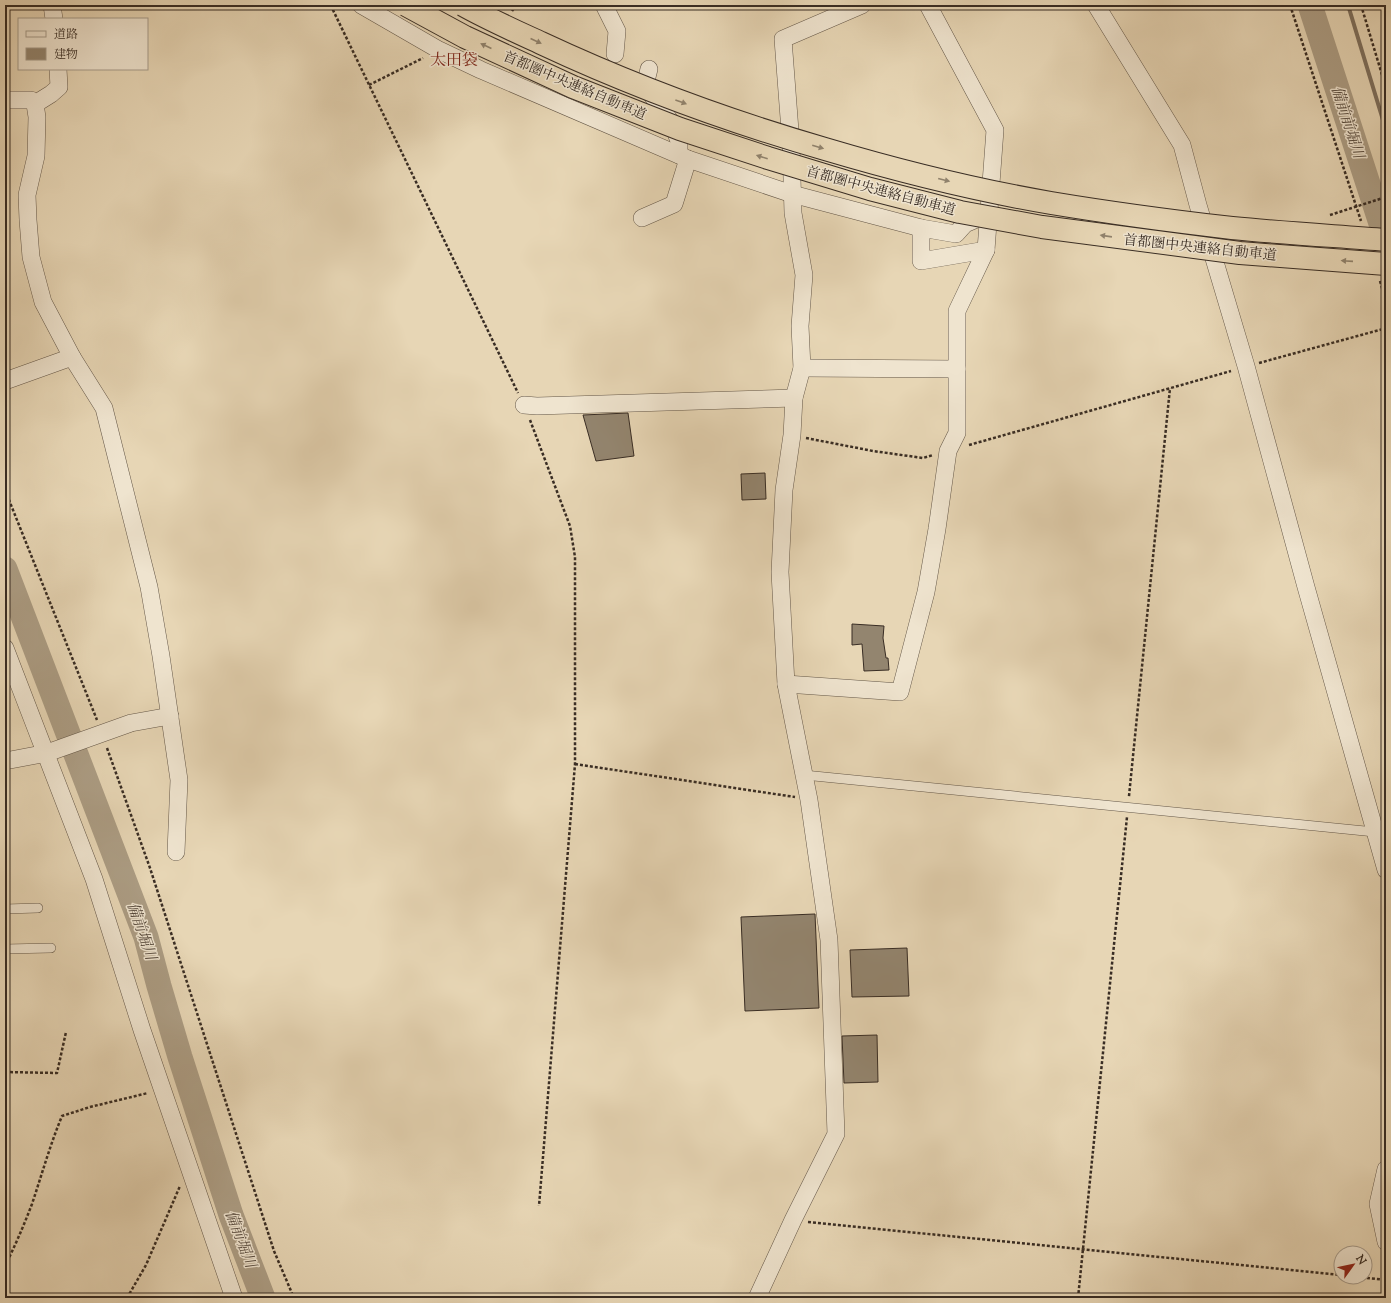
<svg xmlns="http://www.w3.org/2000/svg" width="1391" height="1303" font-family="'Sorts Mill Goudy','Noto Serif JP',serif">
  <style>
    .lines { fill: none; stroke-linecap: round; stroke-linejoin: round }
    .stream { stroke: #7e705e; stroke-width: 4 }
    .river { stroke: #ac9d84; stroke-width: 25 }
    .building { fill: #93856f; stroke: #392d24 }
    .service-casing { stroke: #645748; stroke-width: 10 }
    .minor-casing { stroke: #645748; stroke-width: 18 }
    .path { stroke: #392d24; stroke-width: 2.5; stroke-dasharray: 3 2; stroke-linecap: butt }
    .service { stroke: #efe4cf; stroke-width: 9 }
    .minor { stroke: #efe4cf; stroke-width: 17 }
    .motorway-bridge-casing { stroke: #392d24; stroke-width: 24; stroke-linecap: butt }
    .motorway-bridge { stroke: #e7d6b5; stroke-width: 22 }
    .oneway { fill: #90826c }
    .labels { text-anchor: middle; stroke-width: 3; stroke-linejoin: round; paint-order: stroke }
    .street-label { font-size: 14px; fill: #392d24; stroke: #efe4cf }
    .water-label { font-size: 15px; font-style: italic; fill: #56493c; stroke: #efe4cf }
    .quarter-label { font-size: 16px; fill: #7a1f14; stroke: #efe4cf }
  </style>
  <rect width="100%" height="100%" fill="#e7d6b5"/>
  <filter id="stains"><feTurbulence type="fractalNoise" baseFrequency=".005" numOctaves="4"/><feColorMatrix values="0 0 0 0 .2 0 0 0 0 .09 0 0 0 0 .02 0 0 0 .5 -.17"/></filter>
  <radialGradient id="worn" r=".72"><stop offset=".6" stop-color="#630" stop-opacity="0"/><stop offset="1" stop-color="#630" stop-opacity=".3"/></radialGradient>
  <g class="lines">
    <!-- stream -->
    <polyline class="stream" points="1348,5 1386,130"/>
    <!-- river -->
    <g class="river">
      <polyline points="1310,5 1386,239"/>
      <polyline points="5,569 146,937 159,986 180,1057 231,1215 263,1298"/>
    </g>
  </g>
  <!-- building -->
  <g class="building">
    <polygon points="628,413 634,456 596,461 583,415"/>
    <polygon points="765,473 766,499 742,500 741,474"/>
    <polygon points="852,624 884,626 883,638 886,658 888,658 889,670 864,671 862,644 852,645"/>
    <polygon points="815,914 819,1008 745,1011 741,917"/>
    <polygon points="907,948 909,996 852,997 850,950"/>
    <polygon points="877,1035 878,1082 844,1083 842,1036"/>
  </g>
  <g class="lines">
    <!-- service casing -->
    <g class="service-casing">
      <g id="service">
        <polyline points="804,775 1375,832"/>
        <polyline points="5,909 38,908"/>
        <polyline points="5,949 51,948"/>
      </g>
    </g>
    <!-- minor casing -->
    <g class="minor-casing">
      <g id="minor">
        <polyline points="52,5 54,19"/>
        <polyline points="361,5 439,50 481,70 688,159 792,194 921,228"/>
        <polyline points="604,5 617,31 615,54"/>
        <polyline points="1096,5 1182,145 1198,205 1246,366 1306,587 1386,870"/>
        <polyline points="649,69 646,81 649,91 673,125 679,141 679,155"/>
        <polyline points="5,100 31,100 35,104 37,117 36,156 27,195 28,220 31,257 43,302 72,357 5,381"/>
        <polyline points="35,104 51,94 59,87 58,69"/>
        <polyline points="642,218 674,204 688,159"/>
        <polyline points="986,250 921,261 921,228 956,234 965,224 986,215"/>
        <polyline points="72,357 104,408 149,587 161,656 179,780 176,852"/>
        <polyline points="802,368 957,369"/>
        <polyline points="524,405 537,406 794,398"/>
        <polyline points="5,648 94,879 142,1030 234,1298"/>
        <polyline points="786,684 900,692 926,592 937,529 948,451 957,433 957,311 986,250 995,130 928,5"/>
        <polyline points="5,761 47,753 131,723 170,716"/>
        <polyline points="1386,1169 1378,1204 1386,1242"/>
        <polyline points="757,1298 793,1220 836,1134 829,940 809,800 786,684 780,572 784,490 792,435 794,398 802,368 800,326 804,275 793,213 791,144 783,39 862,5"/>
      </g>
    </g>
    <!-- path -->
    <g class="path">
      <polyline points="333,5 332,8 518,393"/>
      <polyline points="1290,5 1361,221"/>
      <polyline points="1361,5 1386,88"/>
      <polyline points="512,11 516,5"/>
      <polyline points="369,85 423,58"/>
      <polyline points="1330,215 1386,197"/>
      <polyline points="1380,281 1386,302"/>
      <polyline points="1259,363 1383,329 1386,330"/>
      <polyline points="530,420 570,526 575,557 575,764 539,1206"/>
      <polyline points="806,438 873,451 923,458 933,455"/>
      <polyline points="969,445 1231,371"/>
      <polyline points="5,490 97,720"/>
      <polyline points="107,748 150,868 274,1251 294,1298"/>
      <polyline points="575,764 795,797"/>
      <polyline points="1129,796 1170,388"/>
      <polyline points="5,1072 57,1073 66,1032"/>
      <polyline points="808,1222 1341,1275"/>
      <path d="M5,1266C15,1246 24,1225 32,1204C42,1174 50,1145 62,1116L90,1107L148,1093"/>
      <polyline points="1357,1277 1386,1280"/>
      <polyline points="127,1298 146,1265 180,1186"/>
      <polyline points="1078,1298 1127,817"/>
    </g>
    <!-- service -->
    <use href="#service" class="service"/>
    <!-- minor -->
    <use href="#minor" class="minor"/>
    <!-- motorway-bridge casing -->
    <g class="motorway-bridge-casing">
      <g id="motorway-bridge">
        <polyline points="406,5 465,37 573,87 680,129 768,158 870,189 960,212 1042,227 1240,253 1386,264"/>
        <path d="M463,5C488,19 515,31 541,43C633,86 728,121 825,149C899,171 975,190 1051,203C1111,213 1171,221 1232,228C1283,233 1335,236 1386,240"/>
      </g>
    </g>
    <!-- motorway-bridge -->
    <use href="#motorway-bridge" class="motorway-bridge"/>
  </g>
  <!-- one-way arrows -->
  <defs><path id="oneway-solid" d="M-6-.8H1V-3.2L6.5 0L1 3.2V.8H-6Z"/></defs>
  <g class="oneway">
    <use href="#oneway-solid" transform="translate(536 41) rotate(25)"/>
    <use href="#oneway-solid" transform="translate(486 46) rotate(-155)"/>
    <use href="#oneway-solid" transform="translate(681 102) rotate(20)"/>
    <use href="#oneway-solid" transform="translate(818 147) rotate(16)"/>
    <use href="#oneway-solid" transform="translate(762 157) rotate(-162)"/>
    <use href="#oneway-solid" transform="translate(944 180) rotate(14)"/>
    <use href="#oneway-solid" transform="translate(1106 236) rotate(-172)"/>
    <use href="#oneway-solid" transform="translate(1347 261) rotate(-176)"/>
  </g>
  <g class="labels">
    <!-- street labels -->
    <g class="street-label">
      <text transform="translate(575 85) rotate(23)" y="5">首都圏中央連絡自動車道</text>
      <text transform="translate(881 190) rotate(15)" y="5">首都圏中央連絡自動車道</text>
      <text transform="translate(1200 247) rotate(6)" y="5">首都圏中央連絡自動車道</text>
    </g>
    <!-- water labels -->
    <g class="water-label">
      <text transform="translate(1348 122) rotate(72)" y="5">備前前堀川</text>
      <text transform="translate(142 931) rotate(71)" y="5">備前堀川</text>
      <text transform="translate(241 1239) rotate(69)" y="5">備前堀川</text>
    </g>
    <!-- quarter labels -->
    <g class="quarter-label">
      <text x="454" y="65">太田袋</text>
    </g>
  </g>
  <!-- margin -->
  <rect width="1391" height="1303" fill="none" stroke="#e7d6b5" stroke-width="20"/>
  <rect x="6" y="6" width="1379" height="1291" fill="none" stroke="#392d24" stroke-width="2"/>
  <rect x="10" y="10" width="1371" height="1283" fill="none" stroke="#392d24"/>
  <!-- legend -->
  <rect x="18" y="18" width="130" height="52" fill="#efe4cf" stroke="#a69b8b"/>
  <rect x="26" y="31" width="20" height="6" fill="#efe4cf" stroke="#a69b8b"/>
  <text x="54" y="38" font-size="12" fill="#392d24">道路</text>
  <rect x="26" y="48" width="20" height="12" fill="#93856f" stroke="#a69b8b"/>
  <text x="54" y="58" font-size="12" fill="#392d24">建物</text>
  <!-- north arrow -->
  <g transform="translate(1353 1265) rotate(57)"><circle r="19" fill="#efe4cf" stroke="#a69b8b"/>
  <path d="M0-3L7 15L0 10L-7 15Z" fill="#8f2418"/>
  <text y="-6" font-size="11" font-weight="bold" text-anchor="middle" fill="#392d24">N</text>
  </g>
  <rect width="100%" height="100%" filter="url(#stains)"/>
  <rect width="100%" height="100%" fill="url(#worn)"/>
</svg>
